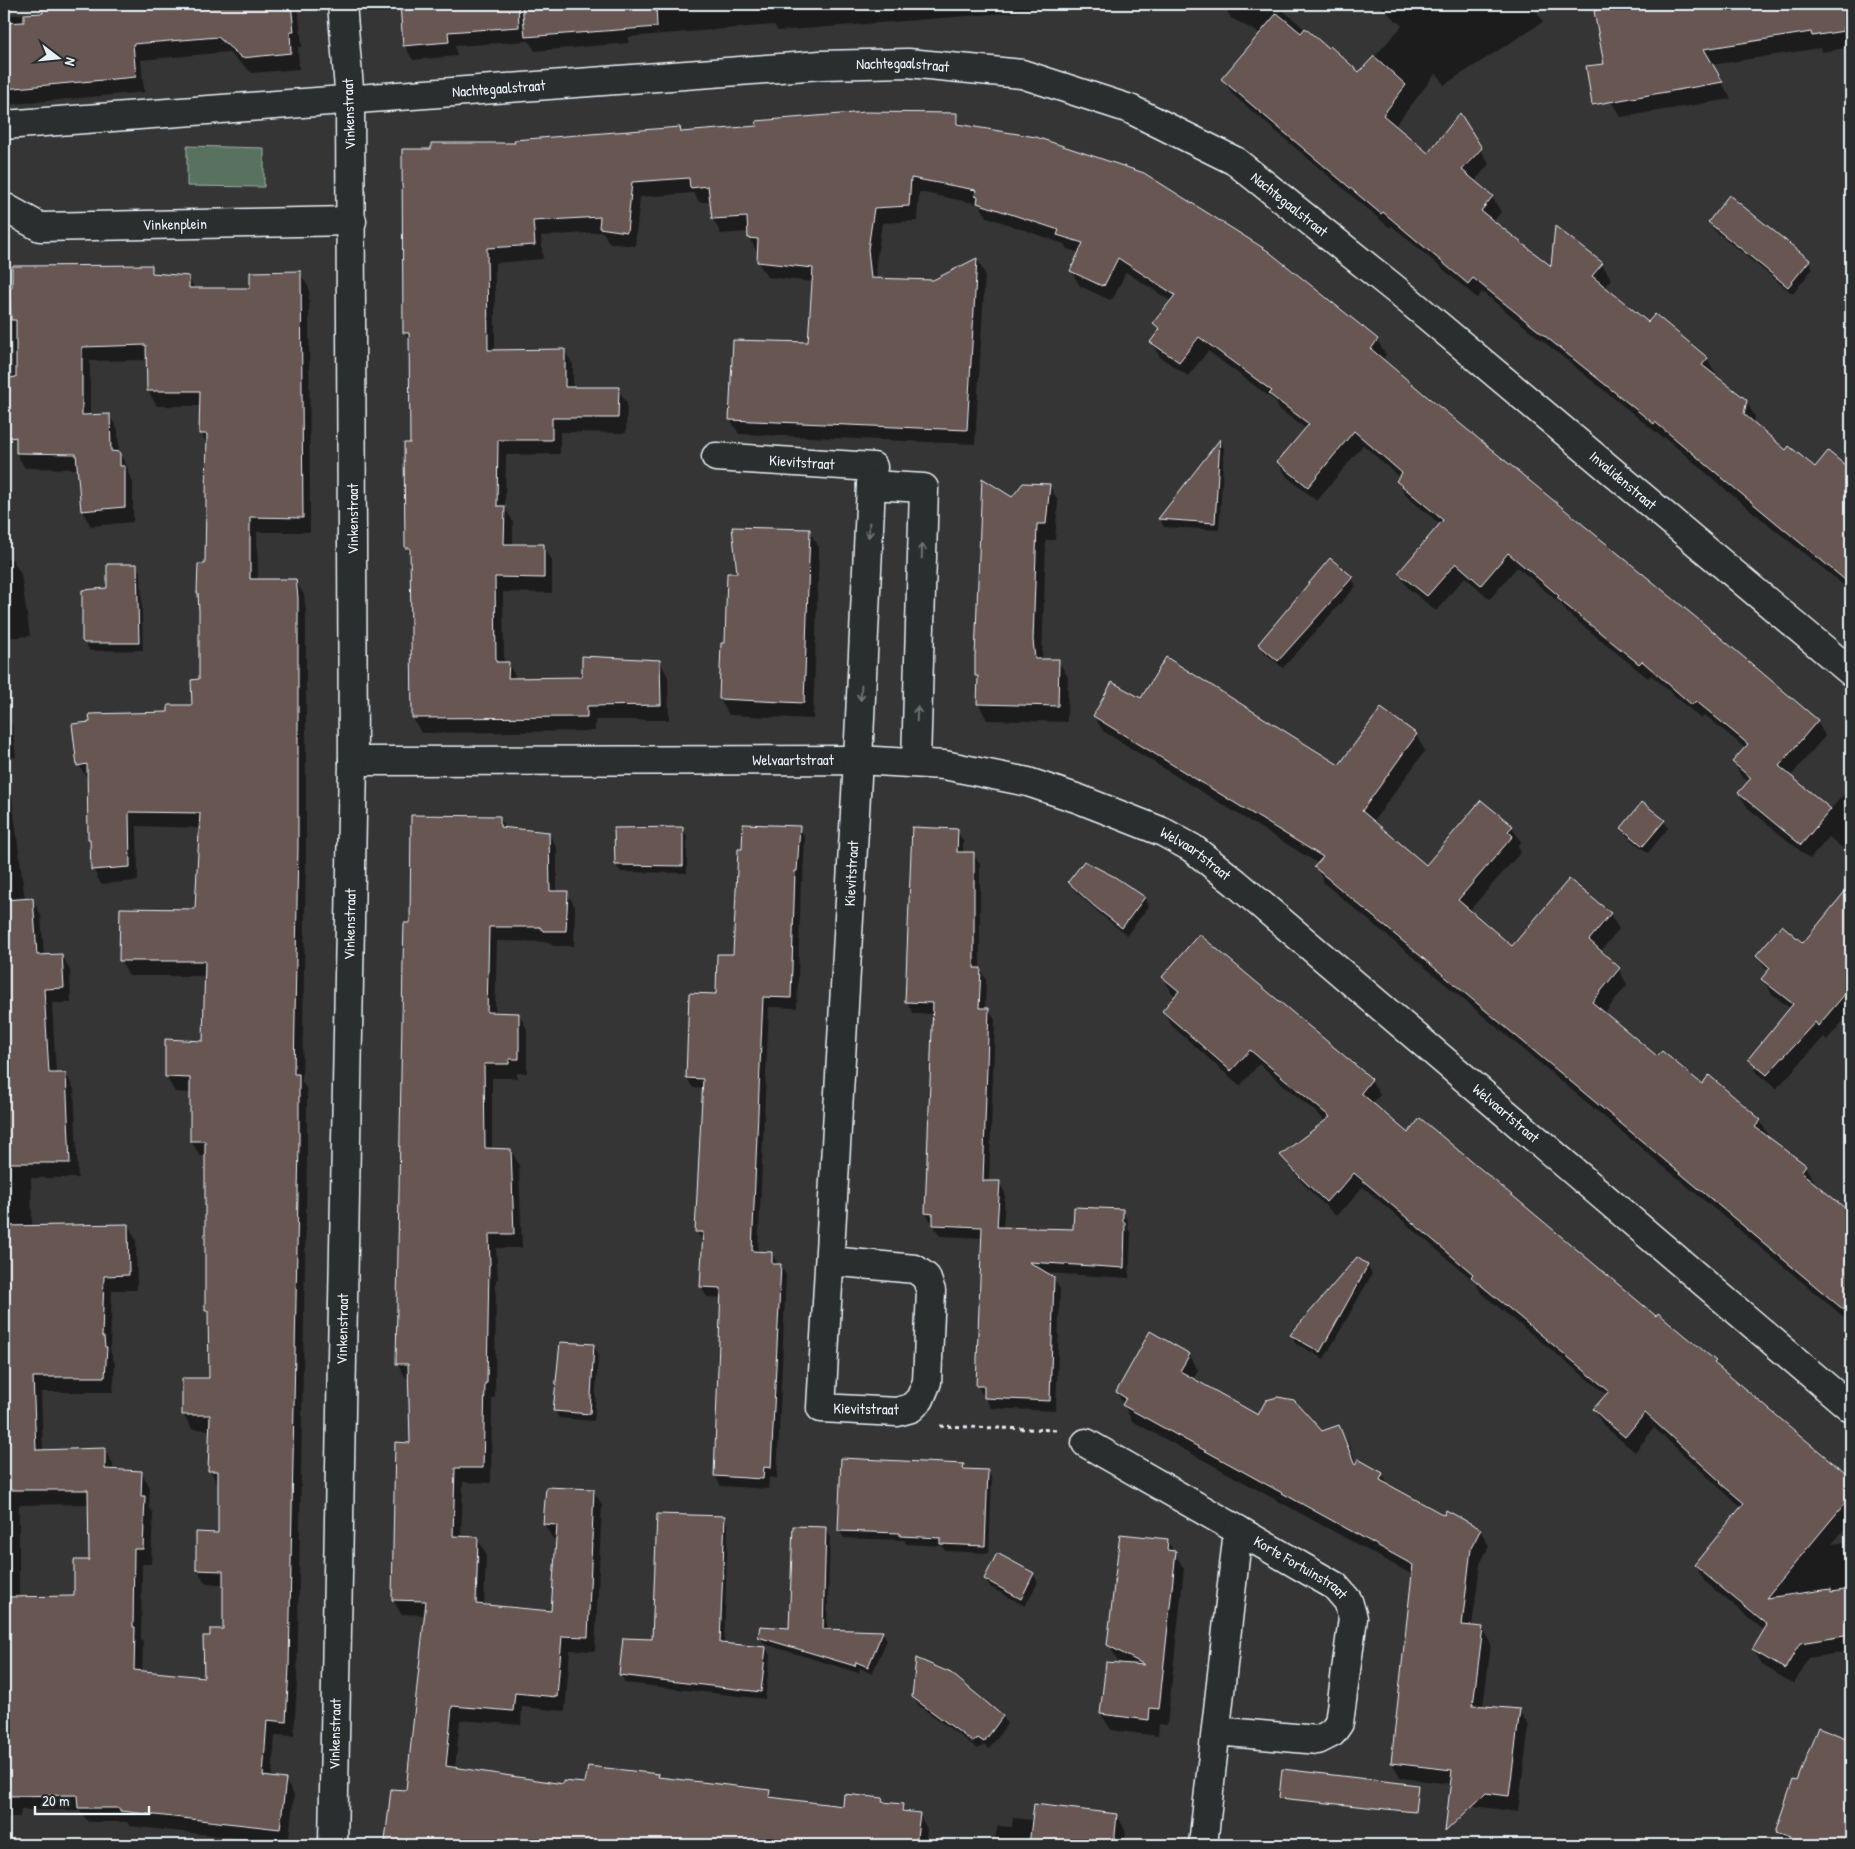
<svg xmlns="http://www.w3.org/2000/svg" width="1855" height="1849" font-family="'Patrick Hand',sans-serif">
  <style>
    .green { fill: #58725f; stroke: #a0b2ac }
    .shadow { fill: #0007; fill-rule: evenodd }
    .building { fill: #685752; stroke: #e8f1f8 }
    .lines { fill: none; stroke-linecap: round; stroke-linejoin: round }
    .minor-casing { stroke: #e8f1f8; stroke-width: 31 }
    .path { stroke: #e8f1f8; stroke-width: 3; stroke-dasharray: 4 4; stroke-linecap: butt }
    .minor { stroke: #2a2d2e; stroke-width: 28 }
    .oneway { stroke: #6c7275 }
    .labels { text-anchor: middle; stroke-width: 4; stroke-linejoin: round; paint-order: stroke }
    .street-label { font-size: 15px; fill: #e8f1f8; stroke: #2a2d2e }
  </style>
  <rect width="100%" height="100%" fill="#363535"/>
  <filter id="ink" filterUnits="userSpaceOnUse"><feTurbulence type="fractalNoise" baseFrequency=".02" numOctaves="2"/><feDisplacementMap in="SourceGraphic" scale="10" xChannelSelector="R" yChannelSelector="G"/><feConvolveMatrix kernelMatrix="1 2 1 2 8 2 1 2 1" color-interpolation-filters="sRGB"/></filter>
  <g filter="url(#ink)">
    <!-- green -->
    <polygon class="green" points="187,146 264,148 264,187 187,186"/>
    <!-- shadow -->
    <g class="shadow">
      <polygon points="43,4 298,4 302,47 298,47 299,69 252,73 228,52 141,60 144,92 4,105 4,16 45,12"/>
      <polygon points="407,4 1104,4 1104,5 778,31 774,25 628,37 629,43 535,51 529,41 455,46 457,56 413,60 404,45"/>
      <polygon points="1216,4 1288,4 1283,10 1328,50 1359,74 1402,26 1378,4 1532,4 1543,22 1444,85 1436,73 1395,126 1428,155 1460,115 1489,164 1474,182 1492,197 1501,212 1493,222 1552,269 1602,264 1611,279 1604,288 1649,324 1707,358 1716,374 1714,376 1746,401 1755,417 1754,424 1786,452 1815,469 1848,469 1851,475 1851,591 1738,500 1664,437 1663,438 1482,292 1477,298 1392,226 1390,228 1232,94 1223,79 1261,34 1231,18 1226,9"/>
      <polygon points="1656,4 1851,4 1851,47 1822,52 1820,48 1712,65 1731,99 1621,117 1611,101 1643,6"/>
      <polygon points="956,114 963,126 1267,252 1377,340 1386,355 1382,360 1817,721 1825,736 1790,777 1830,810 1851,786 1851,855 1829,837 1810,859 1748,808 1739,794 1749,782 1742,777 1733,762 1745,748 1705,715 1701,719 1651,675 1648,678 1567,613 1562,605 1517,567 1490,599 1465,577 1436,611 1408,588 1399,574 1441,525 1406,496 1398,481 1400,478 1363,445 1317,501 1287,477 1278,463 1306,429 1279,409 1275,401 1208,351 1188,376 1160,357 1151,342 1159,332 1154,323 1172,302 1126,272 1113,299 1112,298 1110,300 1080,286 1071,271 1080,253 1067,249 1064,244 987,217 979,204 919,192 917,221 882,223 876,264 877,279 933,281 977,259 985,274 975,444 739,434 730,419 809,344 814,282 767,277 758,262 758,253 749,238 749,232 721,234 713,219 711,202 699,202 694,193 640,197 635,246 609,243 603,232 541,236 543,259 495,263 495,351 564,350 573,365 573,388 618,389 627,403 626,433 560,432 560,454 506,455 505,507 513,522 513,546 543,546 552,560 552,593 503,592 504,663 508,663 516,678 584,678 660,662 668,677 669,720 595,720 595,731 421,733 413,718 411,556 406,547 411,445 410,342 405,333 432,150 516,144 680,128 683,133"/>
      <polygon points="1709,222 1809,261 1813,268 1793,294 1714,230"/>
      <path d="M151,267L156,275L188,277L195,289H252L300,273L309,288L310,532H257L258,580H295L304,595L306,614V862L302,1082L307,1090V1158L297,1683L294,1736L275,1735L272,1778L285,1780L294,1795L288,1844L130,1826L127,1822H88L80,1810H21L20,1817H4V711L12,726L16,757L7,758L25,900H33L41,915L44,956L62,955L70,970L71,1003H52L56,1074H66L74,1089L78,1178H31L32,1227L128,1225L136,1240L137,1290H112L110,1350L115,1364L113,1392H41L43,1451L104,1449L113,1464V1471L141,1472L150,1487L149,1507L153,1513L151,1564H142L141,1639L143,1643L142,1672L205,1678L211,1638L225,1630L224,1585L206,1584L197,1569L219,1534L218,1485L210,1470V1430L192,1429L183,1414L211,1379L210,1316L206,1310V1156H200L191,1141V1093L175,1092L166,1077L167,1041L204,1042L206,976H129L121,961L196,910L200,828L137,826L138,881L101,884L93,869L91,843L89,839L88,780L79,765L169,713L193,707L200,681L207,565L208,446L201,433V406H157L148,391V360L90,361V416L109,415L118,430L119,453L128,468V473L133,482V522L91,526L82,511L78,469L25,468L16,453L10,268ZM90,1504V1561L76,1598H19V1505Z"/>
      <polygon points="1220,441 1224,448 1219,530 1164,527 1160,519"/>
      <polygon points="1049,485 1058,501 1055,540 1046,540 1042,657 1042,660 1058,661 1068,677 1067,722 987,720 978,703 979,681 976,676 976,657 1012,499"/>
      <polygon points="809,531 819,547 813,719 729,715 720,699 722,644 727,644 738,575"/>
      <polygon points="4,534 7,559 12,559 21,574 30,636 4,638"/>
      <polygon points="136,566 141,573 143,650 90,651 84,640 108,589"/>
      <polygon points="1352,578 1356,586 1283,668 1264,652 1260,644"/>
      <polygon points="1141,700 1339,767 1381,709 1416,735 1425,751 1373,822 1426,867 1512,827 1521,842 1518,846 1521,852 1469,911 1513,948 1569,880 1610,914 1619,929 1600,952 1619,969 1627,985 1604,1014 1658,1058 1760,1121 1769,1136 1768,1138 1805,1166 1814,1181 1812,1183 1851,1214 1851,1323 1324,883 1316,867 1319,864 1103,731 1094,716"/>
      <path d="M499,817L506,829L548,833L557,848V892H567L575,907L574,946H553L549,942L497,941L495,1014H519L527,1029V1073H517V1078H492V1150H511L519,1165L522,1248H496L498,1279H496L495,1398H492L491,1483L463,1482L461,1538H477L486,1553L484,1606L552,1613L557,1539H553L544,1524L548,1488L593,1490L602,1505L595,1651L570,1650L565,1711L522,1707L521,1725L460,1720L455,1769L564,1785L586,1784L658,1775L660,1779L769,1791L773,1799L844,1808L882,1799L885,1804L902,1806L906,1813L919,1814L927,1829L925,1845H389L386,1840L407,1792L426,1615L401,1614L393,1600L412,1444L410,1379L406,1378L398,1364L411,925ZM476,1551H479L477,1610H475Z"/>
      <polygon points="1664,821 1668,828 1648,853 1627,836 1623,828"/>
      <polygon points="682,828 687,836 687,873 621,872 616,865"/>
      <polygon points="799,828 805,838 803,881 801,881 797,1008 769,1007 758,1252 772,1253 778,1265 780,1265 786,1275 777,1478 769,1477 768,1489 721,1486 715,1476 722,1298 707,1297 701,1287 704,1242 696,1231 704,1089 693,1088 687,1078 690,994 717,995 735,955"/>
      <polygon points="957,830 963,841 963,853 973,854 980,864 980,968 986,980 985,1009 989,1009 995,1020 989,1182 999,1182 1005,1193 1003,1229 1074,1230 1122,1210 1128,1221 1128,1229 1131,1234 1129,1278 1046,1273 1053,1278 1060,1289 1056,1411 991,1408 977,1385 983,1238 940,1236 926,1213 934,1014 913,1013 907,1002"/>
      <polygon points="1115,878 1145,898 1149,906 1127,935 1100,914 1074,890 1070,882"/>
      <polygon points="1851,886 1851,972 1843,982 1851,991 1851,1012 1827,1040 1824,1037 1776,1089 1758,1074 1750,1059 1791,1009 1772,994 1763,979 1768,972 1757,955 1803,945"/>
      <polygon points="1163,977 1371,1080 1380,1095 1372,1104 1408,1135 1715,1362 1720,1370 1851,1480 1851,1521 1832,1544 1851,1541 1851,1651 1809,1658 1794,1684 1762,1665 1754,1650 1765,1631 1704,1581 1695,1565 1742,1508 1654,1428 1635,1452 1618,1438 1603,1425 1594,1410 1607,1395 1481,1293 1476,1283 1363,1187 1345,1208 1344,1207 1336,1216 1312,1193 1291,1170 1282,1155 1326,1121 1259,1064 1240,1086 1172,1026 1163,1011 1176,996 1172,993"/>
      <polygon points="1367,1266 1372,1274 1324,1359 1295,1343 1291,1335"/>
      <polygon points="593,1345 598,1353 594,1421 559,1418 555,1411"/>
      <polygon points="1189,1354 1198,1370 1193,1380 1259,1417 1321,1432 1338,1427 1348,1442 1357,1465 1382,1474 1389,1487 1444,1517 1480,1530 1489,1546 1480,1564 1472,1627 1482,1628 1491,1644 1483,1707 1519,1711 1529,1726 1518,1812 1460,1804 1452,1784 1401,1778 1392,1763 1413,1575 1132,1421 1117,1392"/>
      <polygon points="963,1465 966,1470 987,1471 992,1479 989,1553 945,1551 942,1546 906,1544 904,1540 844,1538 839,1530"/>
      <polygon points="724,1518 728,1525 724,1645 766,1648 770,1656 765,1699 625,1683 621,1675 653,1640"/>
      <polygon points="826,1529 830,1536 827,1630 882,1632 887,1640 872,1674 860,1668 859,1673 764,1644 760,1636 790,1629"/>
      <polygon points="1167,1540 1184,1569 1167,1725 1159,1724 1158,1736 1111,1730 1101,1714 1125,1665 1118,1661 1109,1645"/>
      <polygon points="1033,1574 1038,1582 1025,1606 990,1587 985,1579"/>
      <polygon points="913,1697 1003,1716 1007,1724 989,1749 984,1745 978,1749 918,1705"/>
      <polygon points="1818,1729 1851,1741 1851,1845 1784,1845 1776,1831 1798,1783"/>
      <polygon points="1117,1815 1126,1832 1124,1845 993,1845 998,1826 1012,1827 1013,1818 1033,1820"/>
    </g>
    <!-- building -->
    <g class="building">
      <polygon points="42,4 291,4 294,32 290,32 291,53 242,58 218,37 133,44 136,77 4,89 4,23 24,22 24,14 43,13"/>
      <polygon points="400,4 518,4 519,27 448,32 449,42 403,46"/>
      <polygon points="522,4 656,4 657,27 525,37"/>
      <polygon points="1648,4 1851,4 1851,26 1843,27 1844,31 1812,36 1811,32 1704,49 1723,82 1592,105 1586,66 1604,64 1594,11 1613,5"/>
      <polygon points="1277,13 1301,33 1305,28 1328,48 1330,46 1359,72 1374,56 1406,85 1383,115 1428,153 1460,113 1482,148 1462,170 1493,196 1481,211 1551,266 1555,226 1603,263 1592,276 1648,322 1655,314 1708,358 1702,365 1747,400 1744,414 1786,450 1789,446 1815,467 1828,451 1851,470 1851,585 1655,422 1654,424 1473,278 1468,284 1383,212 1381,214 1221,79"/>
      <polygon points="865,112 957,113 957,124 1036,137 1144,173 1268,251 1378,339 1371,349 1424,394 1721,638 1818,720 1779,766 1831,809 1801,845 1738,793 1751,778 1732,762 1748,744 1696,701 1692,705 1642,661 1639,664 1557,598 1559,596 1508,553 1481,585 1456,563 1427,596 1398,573 1443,520 1396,481 1402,473 1354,431 1308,487 1277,462 1309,424 1269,394 1272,391 1199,337 1179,362 1150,342 1160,329 1153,323 1175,295 1118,258 1104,286 1103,284 1102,286 1070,271 1083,243 1057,235 1059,230 977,203 978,197 975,196 976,190 911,178 909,206 874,208 868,249 871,278 933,280 977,258 967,430 729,420 733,340 808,342 813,268 757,262 758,239 748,238 747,217 712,219 708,186 690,188 689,178 632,182 627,232 599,228 600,217 533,221 535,245 487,248 488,350 565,349 565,387 619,387 618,418 552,418 552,440 498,440 497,506 505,506 504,544 544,544 544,578 495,577 496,662 509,662 508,678 582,677 582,656 660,660 661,705 587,706 587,717 412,718 410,548 405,548 404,443 410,443 409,333 403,333 402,149 431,149 431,143 515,143 514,140 680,127 681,132 757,126 756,121"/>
      <polygon points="1729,195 1810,260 1788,287 1708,222"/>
      <polygon points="152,265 152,273 189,276 189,288 250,288 250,272 301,271 303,518 250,517 250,579 296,579 298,598 298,846 294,1074 299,1074 299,1142 289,1667 286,1722 267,1720 263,1776 286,1779 280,1829 120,1811 120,1808 78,1808 77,1795 4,1796 4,1597 74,1596 74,1560 89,1560 88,1490 4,1490 4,1226 128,1224 129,1275 104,1276 102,1337 104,1337 105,1347 107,1347 105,1377 33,1377 36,1450 105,1448 105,1469 142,1471 141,1496 145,1496 143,1549 134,1549 133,1627 135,1627 134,1670 204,1677 203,1636 210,1636 210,1629 223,1629 223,1571 196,1570 196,1532 218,1533 218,1471 208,1471 210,1415 182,1415 182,1378 209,1378 208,1311 205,1311 205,1141 190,1141 190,1078 165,1077 165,1039 203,1041 205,961 119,961 120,908 195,909 200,813 129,812 130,867 91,870 90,839 88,839 87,764 77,766 72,724 90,722 89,714 168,712 168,705 192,705 191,680 199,679 199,611 198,593 197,593 198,564 205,564 207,434 199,434 200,391 147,391 146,345 82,347 82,415 110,414 111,451 120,452 120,466 125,466 125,507 81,511 76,454 16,453 16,437 4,439 4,379 16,377 16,320 11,320 10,288 12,288 12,266"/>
      <polygon points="1220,439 1215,523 1158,519"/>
      <polygon points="982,478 1012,497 1023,483 1050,484 1046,524 1037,524 1033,640 1035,659 1059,659 1058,706 977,704 978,676 975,676 975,657"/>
      <polygon points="732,527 810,529 804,703 719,699 721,643 725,643 727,573 737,573"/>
      <polygon points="1330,558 1353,577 1278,661 1258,644"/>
      <polygon points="107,564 137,564 139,643 84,643 82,641 82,590 107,588"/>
      <polygon points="1166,657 1339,765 1381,708 1417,734 1362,811 1426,865 1481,800 1513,826 1508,831 1513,836 1458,900 1512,946 1569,879 1611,913 1589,940 1620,968 1592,1002 1657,1056 1662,1051 1702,1084 1709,1075 1761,1120 1755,1127 1806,1165 1801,1172 1851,1213 1851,1316 1314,867 1323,857 1093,716 1112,682 1141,698"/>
      <polygon points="1642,802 1665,820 1643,846 1621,828"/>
      <polygon points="411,815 500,816 500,827 549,832 550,891 568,891 566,931 543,931 540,927 489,927 487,1012 519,1013 519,1059 509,1059 509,1064 484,1064 485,1148 511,1149 514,1234 489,1234 490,1265 489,1265 487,1383 485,1383 483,1468 455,1468 453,1536 478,1537 476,1604 551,1611 557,1525 543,1524 546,1487 594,1489 588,1637 562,1636 557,1697 515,1693 513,1711 452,1706 446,1766 563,1784 563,1781 585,1783 588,1766 659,1774 658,1777 770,1790 769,1797 843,1806 844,1794 883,1798 882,1802 903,1804 902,1811 920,1813 916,1845 425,1845 385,1841 391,1789 406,1790 426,1601 392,1600 395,1442 410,1443 408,1364 396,1364 403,961 404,923 410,923"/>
      <polygon points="743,824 800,826 797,871 795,871 791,998 763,997 752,1251 772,1252 772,1264 781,1264 771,1468 764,1467 763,1479 714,1476 721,1288 700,1287 703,1232 695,1232 703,1079 686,1078 689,993 716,994 717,954 733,954 738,849 742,849"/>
      <polygon points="683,827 683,866 615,865 614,828"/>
      <polygon points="912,827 958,829 957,852 974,852 974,968 981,968 979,1008 989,1008 983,1181 1000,1181 997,1227 1073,1229 1074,1207 1123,1209 1123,1222 1125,1222 1124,1268 1029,1262 1054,1277 1050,1401 984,1398 984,1386 976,1386 982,1227 933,1225 933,1214 925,1213 933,1003 905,1002"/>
      <polygon points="1084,861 1115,877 1145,897 1122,928 1094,906 1068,882"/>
      <polygon points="1851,884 1851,987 1818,1026 1815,1022 1767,1075 1748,1059 1793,1004 1761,979 1770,968 1756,955 1782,925 1803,943"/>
      <polygon points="33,898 37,955 62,954 64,988 44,989 49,1073 66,1073 70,1163 4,1163 4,900"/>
      <polygon points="1199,934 1372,1079 1361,1093 1408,1133 1420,1118 1656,1316 1658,1313 1716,1361 1714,1363 1851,1478 1851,1496 1766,1598 1831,1589 1831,1592 1851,1589 1851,1635 1800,1643 1785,1669 1752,1650 1767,1625 1694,1565 1744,1503 1720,1483 1721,1482 1645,1413 1625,1437 1608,1423 1593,1409 1609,1391 1471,1277 1473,1274 1354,1173 1336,1194 1335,1192 1326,1202 1301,1178 1280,1155 1330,1117 1250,1050 1231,1071 1162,1011 1179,991 1162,977"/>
      <polygon points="1357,1257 1368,1265 1320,1352 1290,1335"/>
      <polygon points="1150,1331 1190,1354 1180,1371 1258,1415 1266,1400 1278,1397 1294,1400 1322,1431 1339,1425 1355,1465 1358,1459 1383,1473 1380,1480 1444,1515 1446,1510 1481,1529 1471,1548 1462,1625 1483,1627 1473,1705 1520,1709 1509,1796 1486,1793 1445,1832 1452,1770 1391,1763 1413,1565 1122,1405 1126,1398 1116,1392"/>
      <polygon points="560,1342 594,1344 590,1414 553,1411"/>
      <polygon points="841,1458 964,1464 963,1469 988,1470 985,1546 940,1544 940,1538 900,1536 900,1533 838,1531"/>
      <polygon points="657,1514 725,1516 720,1643 766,1647 761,1692 619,1675 623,1638 652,1639"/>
      <polygon points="793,1526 826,1527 823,1629 883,1631 868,1667 856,1662 855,1666 758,1637 760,1626 789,1628"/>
      <polygon points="1120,1534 1168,1539 1167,1550 1176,1551 1159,1709 1150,1708 1149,1720 1100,1714 1106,1662 1145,1665 1107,1645"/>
      <polygon points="997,1553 1034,1573 1021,1599 984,1579"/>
      <polygon points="916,1658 951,1673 1003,1716 984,1742 978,1738 973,1742 912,1697"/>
      <polygon points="1818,1727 1851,1740 1851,1822 1843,1845 1805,1845 1789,1839 1790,1837 1775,1832 1793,1780 1797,1781"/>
      <polygon points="1282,1769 1418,1785 1415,1812 1279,1798"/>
      <polygon points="1034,1804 1117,1814 1114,1845 1029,1845"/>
    </g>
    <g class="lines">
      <!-- minor casing -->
      <g class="minor-casing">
        <g id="minor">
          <path id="s1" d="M4,125L821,65L908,63L1022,74L1130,109L1235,161L1395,289L1851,672"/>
          <path id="s2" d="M4,207L40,227L352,221"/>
          <path id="s3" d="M716,457L873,467L871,485"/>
          <path id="s4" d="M353,761L858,760L944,765L1028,782L1079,799L1163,832L1192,848L1236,883L1851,1408"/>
          <path id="s5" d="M830,1261L915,1269L926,1277L931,1291L927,1382L920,1399L911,1408L897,1412L821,1408L858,760L871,485L924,488L916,762"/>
          <polyline points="1086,1443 1238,1530"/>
          <path id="s6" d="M333,1845L353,761L350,101L342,4"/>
          <path id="s7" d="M1203,1845L1238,1530L1335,1586L1348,1601L1353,1618L1339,1723L1332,1733L1318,1740L1216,1731"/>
        </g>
      </g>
      <!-- path -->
      <polyline class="path" points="940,1426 1057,1430"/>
      <!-- minor -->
      <use href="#minor" class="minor"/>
    </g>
    <!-- one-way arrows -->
    <defs><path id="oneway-shaft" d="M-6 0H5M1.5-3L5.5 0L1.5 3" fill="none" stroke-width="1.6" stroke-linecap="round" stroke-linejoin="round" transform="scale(1.25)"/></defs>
    <g class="oneway">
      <use href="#oneway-shaft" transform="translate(869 530) rotate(93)"/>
      <use href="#oneway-shaft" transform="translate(922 551) rotate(-88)"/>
      <use href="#oneway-shaft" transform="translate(861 693) rotate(93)"/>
      <use href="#oneway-shaft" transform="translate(917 714) rotate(-88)"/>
    </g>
  </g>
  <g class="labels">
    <!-- street labels -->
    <g class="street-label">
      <text dy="5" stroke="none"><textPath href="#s1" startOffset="901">Nachtegaalstraat</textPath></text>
      <text dy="5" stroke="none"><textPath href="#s1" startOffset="496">Nachtegaalstraat</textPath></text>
      <text transform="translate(349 114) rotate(-92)" y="5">Vinkenstraat</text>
      <text dy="5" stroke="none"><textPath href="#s1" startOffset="1321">Nachtegaalstraat</textPath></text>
      <text dy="5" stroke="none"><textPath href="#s2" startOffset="176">Vinkenplein</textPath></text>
      <text dy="5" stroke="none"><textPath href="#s3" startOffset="86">Kievitstraat</textPath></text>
      <text dy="5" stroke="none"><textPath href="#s1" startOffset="1754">Invalidenstraat</textPath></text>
      <text transform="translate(353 519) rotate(-90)" y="5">Vinkenstraat</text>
      <text dy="5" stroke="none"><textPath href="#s4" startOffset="440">Welvaartstraat</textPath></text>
      <text dy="5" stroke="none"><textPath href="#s4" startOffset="860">Welvaartstraat</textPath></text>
      <text dy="5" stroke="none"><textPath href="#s5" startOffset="862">Kievitstraat</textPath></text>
      <text dy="5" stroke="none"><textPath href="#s6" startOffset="921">Vinkenstraat</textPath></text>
      <text dy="5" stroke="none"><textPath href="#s4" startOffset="1265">Welvaartstraat</textPath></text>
      <text dy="5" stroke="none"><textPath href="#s6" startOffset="516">Vinkenstraat</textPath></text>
      <text transform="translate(866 1409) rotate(1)" y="5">Kievitstraat</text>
      <text dy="5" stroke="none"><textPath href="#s7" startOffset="390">Korte Fortuinstraat</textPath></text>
      <text dy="5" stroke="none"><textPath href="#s6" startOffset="111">Vinkenstraat</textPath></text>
    </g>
  </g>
  <!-- margin -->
  <rect width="1855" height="1849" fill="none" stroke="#2a2d2e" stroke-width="20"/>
  <rect x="10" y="10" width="1835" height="1829" fill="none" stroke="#e8f1f8" stroke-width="2" filter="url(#ink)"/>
  <!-- north arrow -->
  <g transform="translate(58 58) rotate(106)" stroke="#2a2d2e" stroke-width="4" paint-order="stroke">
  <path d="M0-4L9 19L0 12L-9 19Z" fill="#e8f1f8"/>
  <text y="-8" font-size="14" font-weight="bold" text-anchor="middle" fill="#e8f1f8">N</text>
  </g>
  <!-- scale -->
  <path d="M35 1806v8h114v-8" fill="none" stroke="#e8f1f8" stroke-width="2.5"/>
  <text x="42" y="1806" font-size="15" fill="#e8f1f8" stroke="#2a2d2e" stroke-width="4" paint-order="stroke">20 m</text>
</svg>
